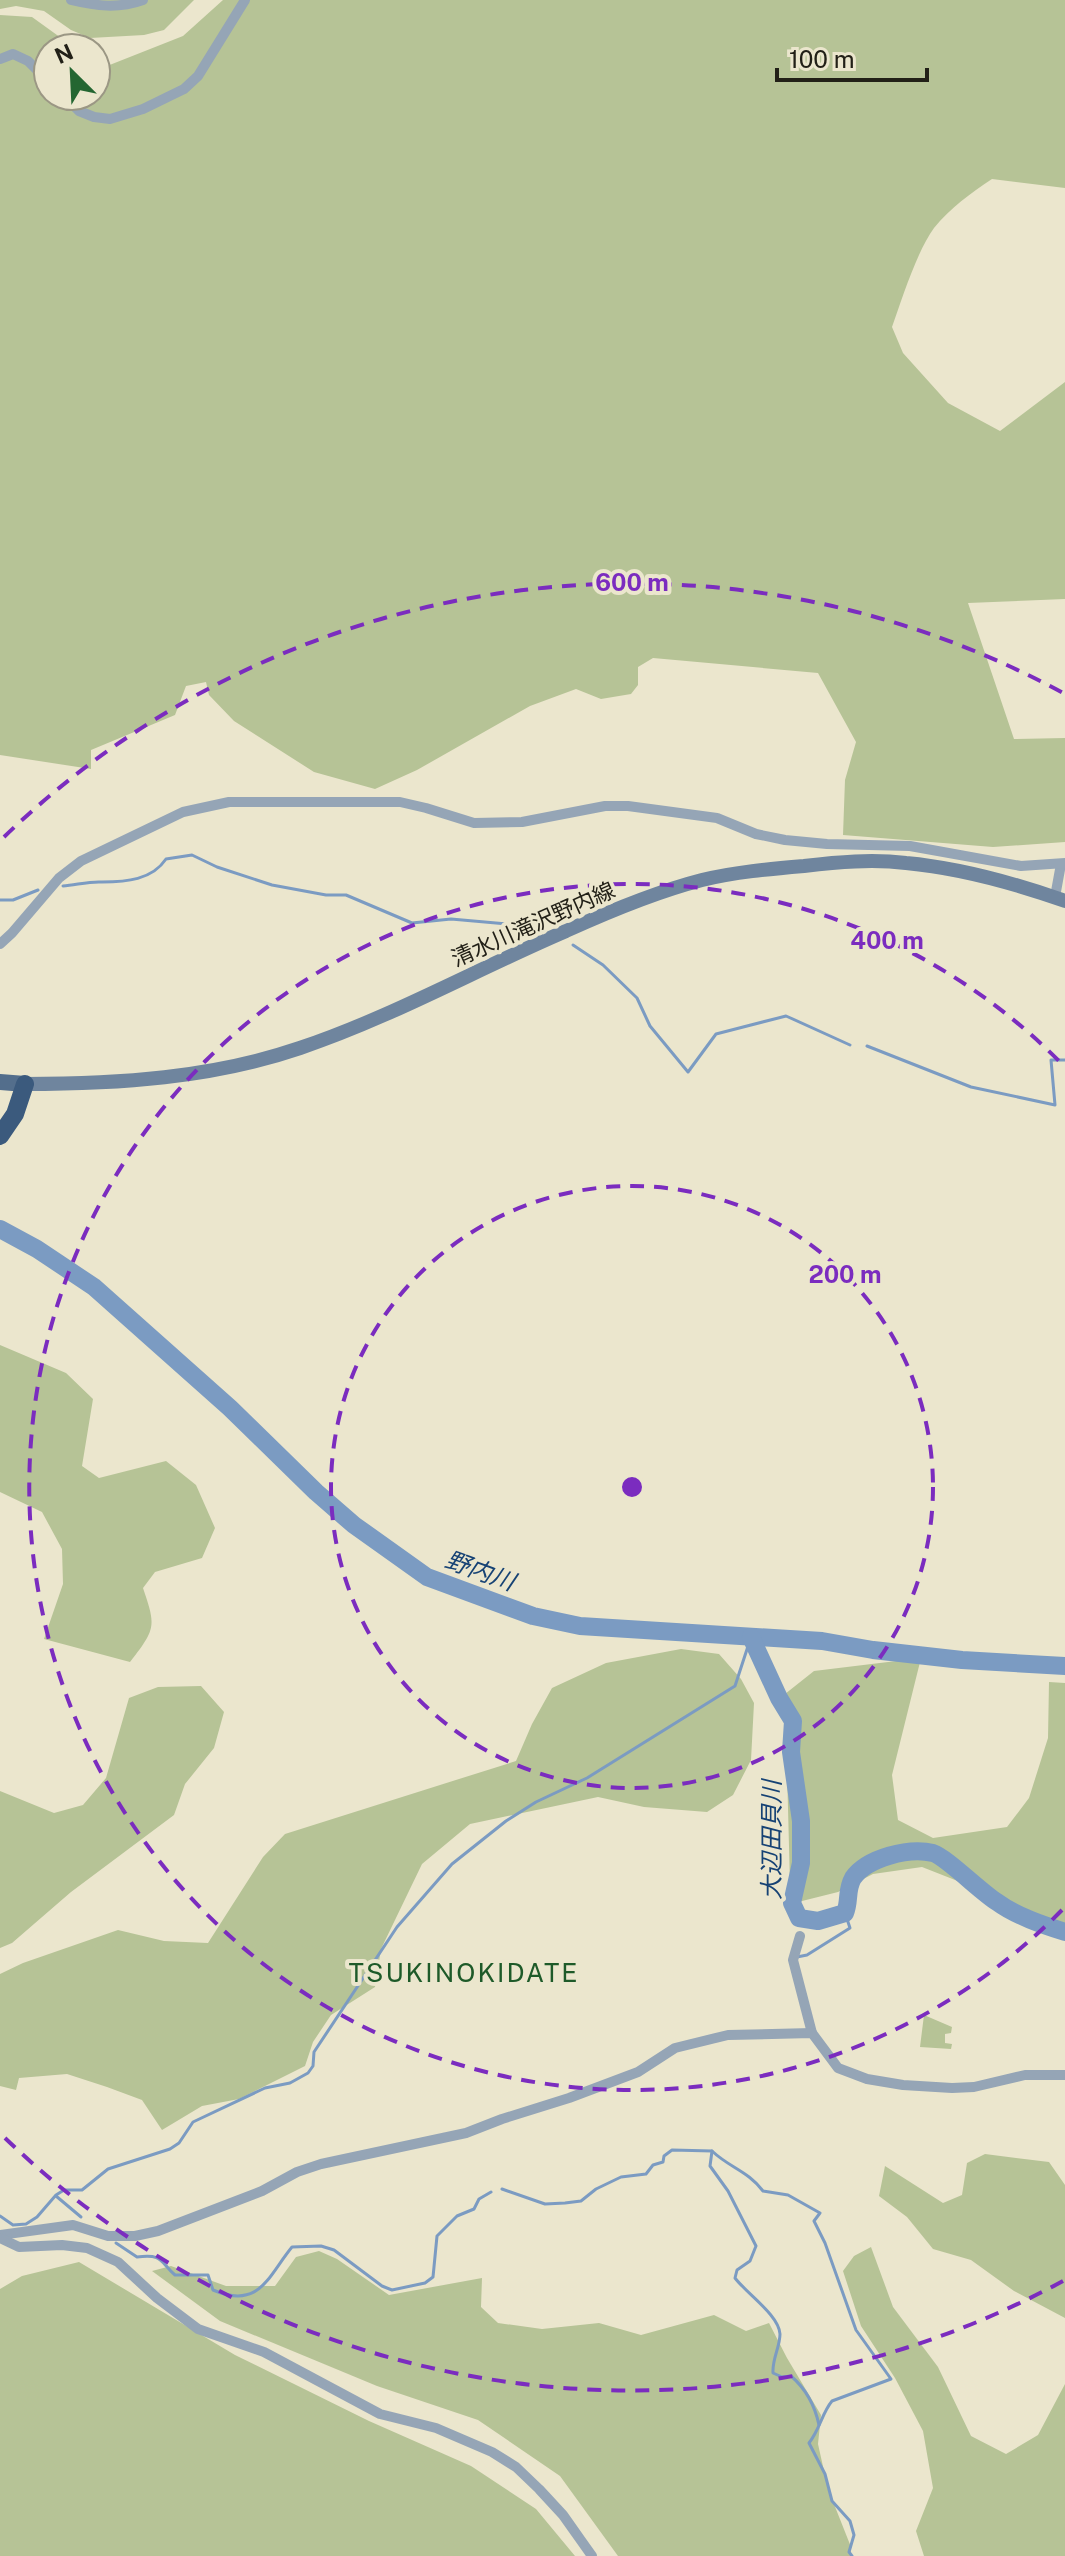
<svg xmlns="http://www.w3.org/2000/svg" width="1065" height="2556" font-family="'Public Sans','Noto Sans JP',sans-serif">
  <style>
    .green { fill: #b6c396 }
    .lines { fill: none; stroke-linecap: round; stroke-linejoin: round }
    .stream { stroke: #7b9bc2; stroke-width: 3 }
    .river { stroke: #7b9bc2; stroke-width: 18 }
    .street { stroke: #95a5b6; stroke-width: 10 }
    .secondary { stroke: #6f859e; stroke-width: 14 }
    .primary { stroke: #536e8c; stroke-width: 16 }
    .highway { stroke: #3b5a7d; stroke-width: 18 }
    .ring { fill: none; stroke: #7b2cbf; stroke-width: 4; stroke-dasharray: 14 10 }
    .labels { text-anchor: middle; stroke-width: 8; stroke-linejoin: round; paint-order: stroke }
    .street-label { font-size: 22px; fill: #222017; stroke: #ebe6cd }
    .water-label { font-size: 24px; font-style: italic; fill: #164274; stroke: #ebe6cd }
    .quarter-label { font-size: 26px; letter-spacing: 2px; fill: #1e5a29; stroke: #ebe6cd }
    .centre { fill: #7b2cbf; stroke: #ebe6cd; stroke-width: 4 }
    .ring-label { font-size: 24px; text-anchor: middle; font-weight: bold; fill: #7b2cbf; stroke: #ebe6cd; stroke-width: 8; stroke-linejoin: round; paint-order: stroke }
  </style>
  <rect width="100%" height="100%" fill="#ebe6cd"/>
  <!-- green -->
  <g class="green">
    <polygon points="0,0 194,0 164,30 144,35 90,38 71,30 44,11 16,6 0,9"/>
    <path d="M223,0H1065V188L992,179C971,193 950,208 934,228C917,251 902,299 892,327L903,353L948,403L1000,431L1065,382V599L968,603L1014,739L1065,738V842L993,847L843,835L845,780L856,742L818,673L653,658L638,667V685L631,694L601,699L576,689L530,706L417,770L375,789L314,772L234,721L209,695L206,682L186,686L175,715L91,750V769L0,755V15L32,17L75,48H48V96H96V63L102,68L183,36Z"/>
    <path d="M0,1345L66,1373L93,1399L82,1466L99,1478L166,1461L196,1485L215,1528L202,1558L155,1572L143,1588C156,1626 156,1629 130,1662L44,1639L63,1584L62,1549L42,1512L0,1492Z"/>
    <polygon points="681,1649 719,1654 741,1679 754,1703 751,1760 733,1795 707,1812 644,1807 598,1797 470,1824 422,1864 381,1949 375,1987 331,2015 313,2042 305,2066 239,2099 202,2106 162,2130 142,2100 107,2087 67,2074 19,2078 16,2090 0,2086 0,1974 23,1963 118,1930 164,1941 208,1943 263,1857 285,1834 516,1761 532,1724 552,1688 606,1663"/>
    <polygon points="921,1658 892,1775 898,1820 933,1838 1007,1827 1029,1798 1048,1738 1049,1682 1065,1683 1065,1932 978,1889 922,1867 873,1874 838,1892 798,1902 790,1884 785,1694 814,1671"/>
    <polygon points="201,1686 224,1712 214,1748 185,1784 174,1815 71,1892 12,1943 0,1948 0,1791 54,1813 83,1805 106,1778 129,1698 158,1687"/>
    <polygon points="924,2015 952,2027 951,2033 945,2034 945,2043 952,2044 951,2049 920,2047"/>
    <polygon points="985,2154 1049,2162 1065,2185 1065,2318 1014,2291 971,2260 933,2249 907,2217 879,2196 885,2166 943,2203 962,2195 967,2163"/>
    <polygon points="871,2247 893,2307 938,2367 971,2436 1006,2454 1038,2435 1065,2384 1065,2556 924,2556 916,2531 933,2488 923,2431 895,2378 861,2326 843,2271 854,2256"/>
    <polygon points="319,2251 337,2259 389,2295 482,2278 481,2307 498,2323 542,2329 599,2323 641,2335 714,2315 746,2331 769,2323 787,2358 821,2415 818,2444 828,2489 851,2547 851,2556 618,2556 560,2476 478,2420 377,2386 220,2321 152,2271 171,2266 226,2286 275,2286 296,2257"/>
    <polygon points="79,2262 235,2355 369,2421 471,2466 536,2509 575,2556 0,2556 0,2289 22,2276"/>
  </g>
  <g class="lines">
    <!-- stream -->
    <g class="stream">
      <path d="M63,886C76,885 90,881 102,882C126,882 152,880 166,859L192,855L217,867L272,885L326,895H346L412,923L451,919L530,926L539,930"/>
      <polyline points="0,900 13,900 38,890"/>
      <polyline points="573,945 603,965 637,998 650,1026 688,1072 716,1034 786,1016 850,1045"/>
      <polyline points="867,1046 971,1087 1055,1105 1051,1060 1065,1060"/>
      <polyline points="797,1957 807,1955 850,1928 845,1913"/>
      <path d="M712,2151L710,2166L728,2191L756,2246L750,2261L737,2270L735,2278C746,2293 779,2315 780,2334C780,2347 772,2359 773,2373L782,2377L791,2376C806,2389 815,2406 819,2425"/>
      <path d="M502,2189L545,2204L565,2203L581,2201L596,2189L621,2177L646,2174L653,2165L663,2162L664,2156L672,2150L712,2151C730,2168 748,2171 763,2191L788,2195L820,2213L814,2221L825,2243L856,2330L891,2379L832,2401C822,2413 820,2429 809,2443L825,2474L832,2501L850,2521L854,2535L849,2552L852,2556"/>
      <polyline points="56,2196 81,2217"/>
      <polyline points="0,2216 13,2225 26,2224 37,2217 56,2195 64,2190 82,2190 108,2169 170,2149 179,2143 193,2122 265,2088 290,2083 308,2073 313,2066 314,2052 397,1927 452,1864 506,1821 536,1802 587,1778 735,1686 751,1637"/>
      <path d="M116,2243L137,2257C164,2254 159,2261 175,2275H208L213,2290C260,2310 268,2276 292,2247L321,2246L334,2250L382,2286L392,2290L425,2283L433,2277L437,2236L457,2216L474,2209L479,2199L491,2192"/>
    </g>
    <!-- river -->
    <g class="river">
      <polyline points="0,1229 37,1249 94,1287 230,1408 316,1492 354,1525 427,1577 533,1616 580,1626 822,1641 873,1650 962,1660 1065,1666"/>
      <path d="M751,1637L779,1698L793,1721L791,1752L801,1821V1863L792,1903L799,1918L818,1921L845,1913C850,1901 846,1890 853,1878C867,1858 909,1847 933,1853C946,1857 982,1893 997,1902C1016,1916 1043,1925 1065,1932"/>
    </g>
    <!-- street -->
    <g class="street">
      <path d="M71,0C96,6 118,9 143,0"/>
      <polyline points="0,59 13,54 28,61 48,81"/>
      <polyline points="64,96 79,111 94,117 110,119 143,109 184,89 198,76 245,0"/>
      <polyline points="1055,897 1061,864"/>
      <polyline points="0,944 12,933 59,878 81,861 183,812 229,802 400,802 426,808 474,823 522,822 605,806 628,806 717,818 756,834 785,840 827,844 910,846 1021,866 1065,863"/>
      <polyline points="800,1936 793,1960 812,2033"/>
      <polyline points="0,2235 73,2225 108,2236 135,2236 158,2231 262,2191 297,2172 321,2164 466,2133 502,2119 569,2098 638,2072 675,2048 728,2035 812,2033 838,2068 867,2079 903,2085 952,2088 974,2087 1025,2075 1065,2075"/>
      <polyline points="0,2238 19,2247 62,2245 87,2248 118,2262 157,2298 198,2329 264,2352 380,2414 436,2428 492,2452 516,2467 539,2489 563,2515 592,2556"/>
    </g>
    <!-- secondary -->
    <path class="secondary" d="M25,1084C118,1084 212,1078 300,1048C392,1017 477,969 566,931C610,911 655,892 702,880C735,872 769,869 804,866C838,862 872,859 906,863C960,868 1014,883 1065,901"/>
    <!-- primary -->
    <polyline class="primary" points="0,1082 25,1084"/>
    <!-- highway -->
    <polyline class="highway" points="0,1136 15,1114 25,1084"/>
  </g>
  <!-- distance rings -->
  <g class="ring">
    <circle cx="632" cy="1487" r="301"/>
    <path d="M1062 1910A603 603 0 1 1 1062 1064"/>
    <path d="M1063 2281A904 904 0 0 1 4 2137M4 837A904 904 0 0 1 1063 693"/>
  </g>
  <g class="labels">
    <!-- street labels -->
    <g class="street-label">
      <text transform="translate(533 924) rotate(-24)" y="8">清水川滝沢野内線</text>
    </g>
    <!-- water labels -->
    <g class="water-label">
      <text transform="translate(480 1571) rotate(20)" y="8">野内川</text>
      <text transform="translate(772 1840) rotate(-90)" y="8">大辺田貝川</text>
    </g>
    <!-- quarter labels -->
    <g class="quarter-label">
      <text x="464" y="1982">TSUKINOKIDATE</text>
    </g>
  </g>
  <circle cx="632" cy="1487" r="12" class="centre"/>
  <g class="ring-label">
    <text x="632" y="591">600 m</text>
    <text x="887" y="949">400 m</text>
    <text x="845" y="1283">200 m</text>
  </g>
  <!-- north arrow -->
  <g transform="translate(72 72) rotate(336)"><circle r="38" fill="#ebe6cd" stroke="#9b9784" stroke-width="2"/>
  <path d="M0-6L14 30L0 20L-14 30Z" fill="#246631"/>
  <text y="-12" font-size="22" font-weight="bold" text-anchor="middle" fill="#222017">N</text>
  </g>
  <!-- scale -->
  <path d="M777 68v12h150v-12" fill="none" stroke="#222017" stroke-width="4"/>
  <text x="789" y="68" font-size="24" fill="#222017" stroke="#ebe6cd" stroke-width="6" paint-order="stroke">100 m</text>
</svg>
